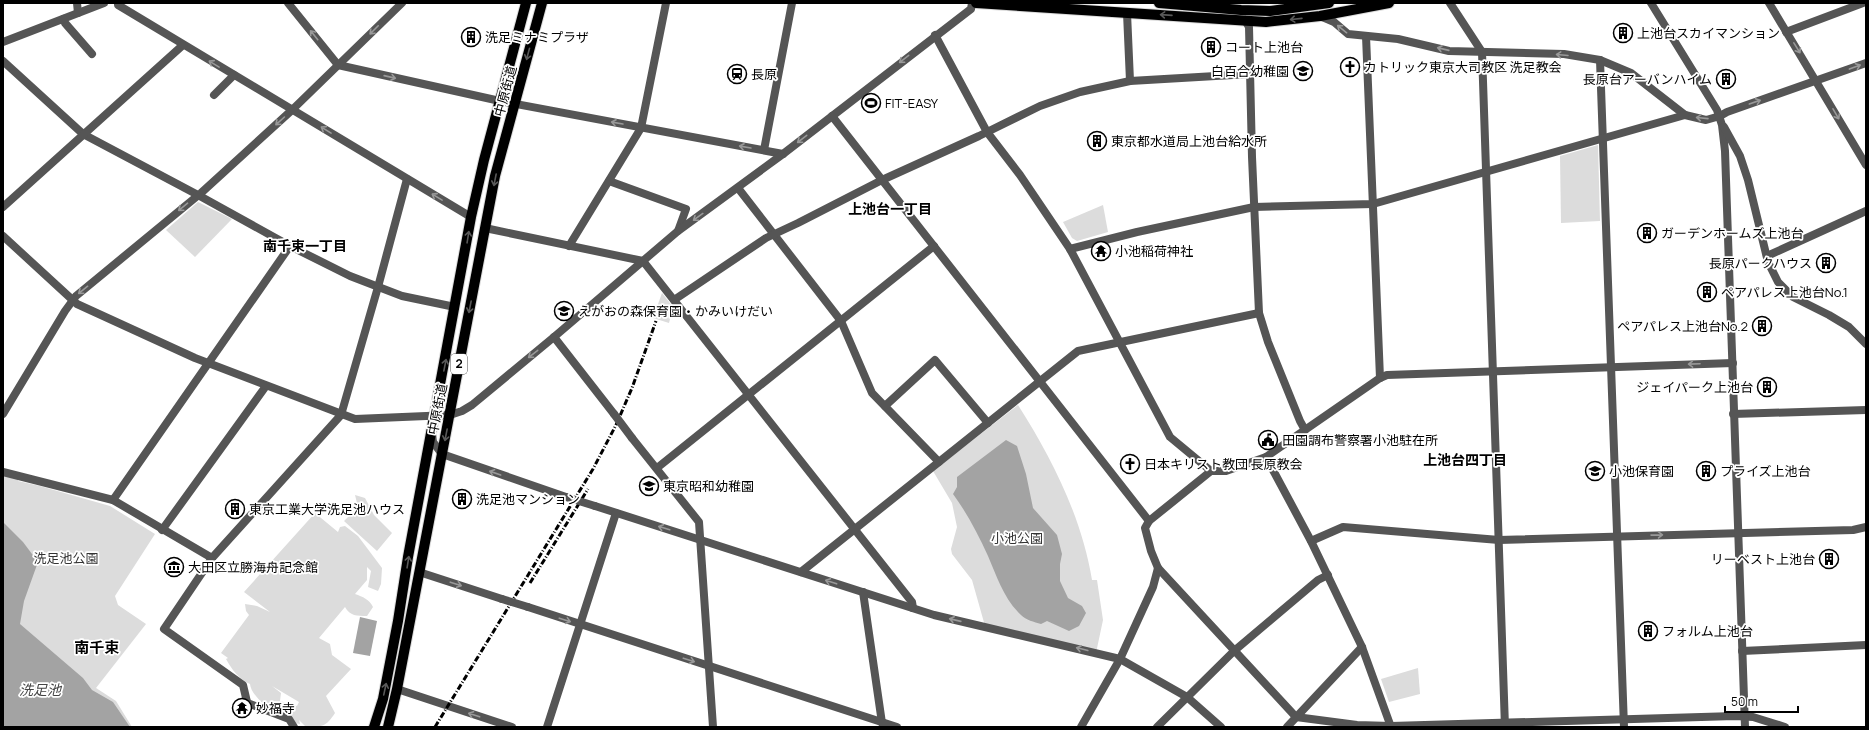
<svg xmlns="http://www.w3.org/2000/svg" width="1869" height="730" font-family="Manrope,'Noto Sans JP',sans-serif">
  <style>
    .green { fill: #dcdcdc; fill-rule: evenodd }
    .water { fill: #a3a3a3 }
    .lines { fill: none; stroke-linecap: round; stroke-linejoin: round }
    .primary-casing { stroke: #dbdbdb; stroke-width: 12 }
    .minor { stroke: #555; stroke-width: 8 }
    .tertiary { stroke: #555; stroke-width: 8 }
    .primary { stroke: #000; stroke-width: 10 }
    .rail { stroke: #000; stroke-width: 3; stroke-dasharray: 6 2 1 2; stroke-linecap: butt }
    .minor-bridge { stroke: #555; stroke-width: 8 }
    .oneway { stroke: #595959 }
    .oneway2 { stroke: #999 }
    .labels { text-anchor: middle; stroke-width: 3.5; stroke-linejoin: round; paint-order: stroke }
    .shield { fill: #fff; stroke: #4c4c4c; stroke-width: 1 }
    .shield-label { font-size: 12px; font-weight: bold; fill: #000 }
    .poi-label { font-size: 13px; fill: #000; stroke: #fff; text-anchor: start }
    .street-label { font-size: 13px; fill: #000; stroke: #fff }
    .park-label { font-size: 13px; fill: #333; stroke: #fff }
    .neighbourhood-label { font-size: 14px; font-weight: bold; fill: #000; stroke: #fff }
    .water-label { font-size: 14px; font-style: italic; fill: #444; stroke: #fff }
    .quarter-label { font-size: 15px; font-weight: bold; fill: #000; stroke: #fff }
  </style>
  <rect width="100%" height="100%" fill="#fff"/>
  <!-- green -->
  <g class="green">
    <polygon points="1598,145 1600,221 1561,223 1560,156"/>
    <polygon points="198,202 232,219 195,257 166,230"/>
    <polygon points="1103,205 1108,232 1077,241 1072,238 1063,222"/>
    <polygon points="662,293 673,307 669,323 653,318"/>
    <path d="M1018,405C1052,458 1082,518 1092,580H1097L1103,620L1096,653L985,626L972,580L952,554L951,549L957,527L952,503L933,471Z"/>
    <polygon points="3,474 19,476 18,481 40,486 110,506 155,534 115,596 118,605 146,624 96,688 116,701 132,727 3,727"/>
    <polygon points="355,495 365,498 374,515 392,533 377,551 344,521 358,507"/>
    <path d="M315,513L338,532L340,527L345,526L358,536L382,568L381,584L378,591L368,587L371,571L367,567V580L355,594C363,597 369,599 373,607L367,616C357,616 350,616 345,607L319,638L330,644L332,655L351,669L326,696L335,713C326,727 322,727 306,727L299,720L300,724C285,723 251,699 250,684C239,679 232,670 226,659L228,658L221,653L249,615L246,611L245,604L257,606L270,612L244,592ZM272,686L299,702L297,706L280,701L281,693Z"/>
    <polygon points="1418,668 1420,694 1389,702 1381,679"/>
  </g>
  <!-- water -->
  <g class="water">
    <path d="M1006,440L1017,446L1026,474L1033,508L1057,535L1062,554L1060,564V581L1068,598L1082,606L1086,613L1079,626L1069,631L1047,621L1041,624C1034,622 1026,620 1021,615C1004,599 997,577 988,556C978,534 967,513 953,494L957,487V477Z"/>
    <polygon points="3,522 23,542 38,562 24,601 20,624 83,678 92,690 113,702 130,727 3,727"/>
    <polygon points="360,617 377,621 370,656 353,653"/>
  </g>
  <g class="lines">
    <!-- primary casing -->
    <g class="primary-casing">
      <g id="primary">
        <polyline points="976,3 1266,22 1320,16 1389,3"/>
        <polyline points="1159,3 1241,10 1270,11 1329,3"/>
        <polyline points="374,727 383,699 398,621 408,557 471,217 484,160 526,3"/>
        <polyline points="388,727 397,689 495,176 542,3"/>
      </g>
    </g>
    <!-- minor -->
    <g class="minor">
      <polyline points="77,3 78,13"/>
      <polyline points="118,3 118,5 471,217"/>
      <polyline points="288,3 338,65 500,101 783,154"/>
      <polyline points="1450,3 1482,52 1505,727"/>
      <polyline points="1769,3 1866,165"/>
      <polyline points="1127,13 1130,81"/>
      <polyline points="1320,16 1334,22 1348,34 1398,39 1449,51 1564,54 1600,60 1631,73 1685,115 1706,120 1720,116 1727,112 1866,63"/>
      <polyline points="63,19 65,23 92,54"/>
      <polyline points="1245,20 1249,27 1252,157 1259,313 1268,342 1300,421 1305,430"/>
      <polyline points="1786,32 1863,3"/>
      <polyline points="935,35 987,132"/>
      <polyline points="1366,36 1380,378"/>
      <polyline points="1600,60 1624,727"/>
      <polyline points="3,61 83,134 198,195 290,246 350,276 402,296 455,307"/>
      <polyline points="214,95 234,75"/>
      <polyline points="832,116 1149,521"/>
      <polyline points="764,150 792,3"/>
      <polyline points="609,181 686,209 678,231"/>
      <polyline points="738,188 841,321 872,393 939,462"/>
      <polyline points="3,207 183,45"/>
      <polyline points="485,228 643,261 912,602 913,608"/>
      <polyline points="569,246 641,128 666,3"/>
      <polyline points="1070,249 1137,232 1254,207 1373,204 1685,115"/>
      <polyline points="1767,256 1866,211"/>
      <polyline points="674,300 766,238 798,223 882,180 979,136 1040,106 1080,92 1130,81 1250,74"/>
      <polyline points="554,337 614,414"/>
      <polyline points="885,406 935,360 988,423"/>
      <polyline points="3,414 65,311 76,296 201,193 292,110 402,3"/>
      <polyline points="1733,414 1866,410"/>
      <polyline points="450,415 462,411 472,405 554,337 678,231 783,154 971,9 972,3"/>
      <polyline points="432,434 433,442 442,454 566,497"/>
      <polyline points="632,438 699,522 713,727"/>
      <polyline points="1266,457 1380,378 1387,375 1733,363"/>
      <polyline points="657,468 934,246"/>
      <polyline points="1211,471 1149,521 1145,528 1151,551 1158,568 1296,717 1357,725 1391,726 1735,716 1753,717 1785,727"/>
      <polyline points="3,472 113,500 212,558"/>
      <polyline points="113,500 290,246"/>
      <polyline points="595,506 934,615 1120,659 1187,697 1221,727"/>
      <polyline points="162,530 266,386"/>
      <polyline points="1311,541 1343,527 1499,540 1853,530 1866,527"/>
      <polyline points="419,572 502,599"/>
      <polyline points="801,572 1078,351 1259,313"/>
      <polyline points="863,592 882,723"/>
      <polyline points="528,607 897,727"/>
      <polyline points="1742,651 1866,645"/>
      <polyline points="397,689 512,727"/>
      <polyline points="294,727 289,719 250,704 247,702 243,685 164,629 212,558 341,415 378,287 407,179"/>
      <polyline points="547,727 616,513"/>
      <polyline points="1081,727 1120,659 1153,587 1158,568"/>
      <polyline points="1157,727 1234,651 1318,580 1328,575"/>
      <polyline points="1287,727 1362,647"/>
    </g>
    <!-- tertiary -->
    <g class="tertiary">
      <polyline points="1651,3 1717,110 1722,125 1725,151 1745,727"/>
      <polyline points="3,42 104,3"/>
      <polyline points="1724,127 1740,156 1748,180 1768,262 1778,282 1793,297 1829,315 1849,327 1866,344"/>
      <polyline points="987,132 1020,175 1070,249 1170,437 1211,471 1226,471 1266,457 1311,541 1362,647 1391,727"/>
      <polyline points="3,236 77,304 195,358 355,419 450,415"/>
    </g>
    <!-- primary -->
    <use href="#primary" class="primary"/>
    <!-- rail -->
    <g class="rail">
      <polyline points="530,583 588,489"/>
      <polyline points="435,727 593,469 616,425 632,388 656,321"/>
    </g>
    <!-- minor-bridge -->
    <g class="minor-bridge">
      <polyline points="614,414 632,438"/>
      <polyline points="566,497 595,506"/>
      <polyline points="502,599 528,607"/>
    </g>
  </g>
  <!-- one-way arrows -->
  <defs><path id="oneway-shaft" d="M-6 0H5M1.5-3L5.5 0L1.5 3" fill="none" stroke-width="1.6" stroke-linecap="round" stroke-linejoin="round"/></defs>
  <g class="oneway">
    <use href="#oneway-shaft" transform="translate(1166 15) rotate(-176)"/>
    <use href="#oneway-shaft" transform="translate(1296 19) rotate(174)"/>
    <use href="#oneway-shaft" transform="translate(528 54) rotate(105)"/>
    <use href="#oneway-shaft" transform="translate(495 180) rotate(101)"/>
    <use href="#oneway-shaft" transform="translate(468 237) rotate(-81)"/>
    <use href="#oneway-shaft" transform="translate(470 307) rotate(101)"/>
    <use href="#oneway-shaft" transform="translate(445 365) rotate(-79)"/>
    <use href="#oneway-shaft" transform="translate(446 435) rotate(101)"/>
    <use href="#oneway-shaft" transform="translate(408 562) rotate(-81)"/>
    <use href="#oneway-shaft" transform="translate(385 689) rotate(-78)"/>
  </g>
  <g class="oneway2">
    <use href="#oneway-shaft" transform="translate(1342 29) rotate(-141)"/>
    <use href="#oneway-shaft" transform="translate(374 30) rotate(135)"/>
    <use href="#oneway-shaft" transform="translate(314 35) rotate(-129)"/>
    <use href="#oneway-shaft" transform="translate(1797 48) rotate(58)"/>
    <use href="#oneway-shaft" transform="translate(1443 49) rotate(-167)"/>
    <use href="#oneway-shaft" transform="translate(1562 55) rotate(-175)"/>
    <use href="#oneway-shaft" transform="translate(904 59) rotate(142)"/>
    <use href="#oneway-shaft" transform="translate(214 64) rotate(-149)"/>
    <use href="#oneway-shaft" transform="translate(1855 67) rotate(-20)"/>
    <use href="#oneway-shaft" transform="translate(390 77) rotate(13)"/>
    <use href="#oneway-shaft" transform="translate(1755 102) rotate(-19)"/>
    <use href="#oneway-shaft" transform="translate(1836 114) rotate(60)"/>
    <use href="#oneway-shaft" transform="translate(1702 118) rotate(-174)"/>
    <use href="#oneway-shaft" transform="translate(280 121) rotate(138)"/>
    <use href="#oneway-shaft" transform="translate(617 123) rotate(-170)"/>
    <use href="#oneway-shaft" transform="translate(326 130) rotate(-148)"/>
    <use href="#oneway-shaft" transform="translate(802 139) rotate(142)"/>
    <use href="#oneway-shaft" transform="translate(745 147) rotate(-170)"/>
    <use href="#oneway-shaft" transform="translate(437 197) rotate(-149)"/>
    <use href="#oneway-shaft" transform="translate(183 207) rotate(140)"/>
    <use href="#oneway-shaft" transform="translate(698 217) rotate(144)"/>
    <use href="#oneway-shaft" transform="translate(83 290) rotate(141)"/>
    <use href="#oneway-shaft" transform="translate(533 354) rotate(142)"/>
    <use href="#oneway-shaft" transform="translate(1694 364) rotate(178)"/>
    <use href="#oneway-shaft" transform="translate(495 473) rotate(-161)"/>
    <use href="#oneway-shaft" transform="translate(664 528) rotate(-163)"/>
    <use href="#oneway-shaft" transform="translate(1657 535) rotate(-1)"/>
    <use href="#oneway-shaft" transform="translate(831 582) rotate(-162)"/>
    <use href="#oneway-shaft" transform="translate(456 584) rotate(18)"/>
    <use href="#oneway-shaft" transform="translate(565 620) rotate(18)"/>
    <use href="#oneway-shaft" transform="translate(955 620) rotate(-167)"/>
    <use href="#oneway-shaft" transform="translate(1082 649) rotate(-166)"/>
    <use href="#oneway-shaft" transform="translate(689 660) rotate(18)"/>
    <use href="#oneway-shaft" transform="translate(474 715) rotate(-162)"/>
  </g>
  <!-- icons -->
  <defs>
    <g id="building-ring" transform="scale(1)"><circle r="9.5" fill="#fff" stroke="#000" stroke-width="1.5"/><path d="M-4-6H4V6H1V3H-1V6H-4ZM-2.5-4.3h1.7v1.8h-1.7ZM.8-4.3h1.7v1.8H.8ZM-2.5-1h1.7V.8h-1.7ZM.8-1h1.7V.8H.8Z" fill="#000"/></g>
    <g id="church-ring" transform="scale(1)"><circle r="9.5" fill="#fff" stroke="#000" stroke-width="1.5"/><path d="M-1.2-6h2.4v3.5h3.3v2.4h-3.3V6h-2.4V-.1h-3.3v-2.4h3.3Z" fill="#000"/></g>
    <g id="school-ring" transform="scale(1)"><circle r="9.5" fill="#fff" stroke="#000" stroke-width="1.5"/><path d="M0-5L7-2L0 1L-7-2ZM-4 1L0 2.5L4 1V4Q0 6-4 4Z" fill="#000"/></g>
    <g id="station-ring" transform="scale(1)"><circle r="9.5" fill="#fff" stroke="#000" stroke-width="1.5"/><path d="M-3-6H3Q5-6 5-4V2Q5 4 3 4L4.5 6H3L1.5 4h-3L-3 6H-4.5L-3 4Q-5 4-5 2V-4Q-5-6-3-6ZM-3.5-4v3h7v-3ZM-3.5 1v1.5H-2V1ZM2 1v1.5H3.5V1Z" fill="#000"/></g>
    <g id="stadium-ring" transform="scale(1)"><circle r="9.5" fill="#fff" stroke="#000" stroke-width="1.5"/><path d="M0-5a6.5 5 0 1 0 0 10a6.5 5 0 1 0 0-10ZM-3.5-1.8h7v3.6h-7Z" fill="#000"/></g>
    <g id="temple-ring" transform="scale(1)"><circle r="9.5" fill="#fff" stroke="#000" stroke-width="1.5"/><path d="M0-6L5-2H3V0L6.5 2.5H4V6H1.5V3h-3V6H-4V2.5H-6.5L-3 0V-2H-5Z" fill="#000"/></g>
    <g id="civic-ring" transform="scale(1)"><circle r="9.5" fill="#fff" stroke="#000" stroke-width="1.5"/><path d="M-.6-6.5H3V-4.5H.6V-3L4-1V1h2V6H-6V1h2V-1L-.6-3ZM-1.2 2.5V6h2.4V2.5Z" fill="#000"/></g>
    <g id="museum-ring" transform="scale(1)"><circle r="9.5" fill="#fff" stroke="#000" stroke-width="1.5"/><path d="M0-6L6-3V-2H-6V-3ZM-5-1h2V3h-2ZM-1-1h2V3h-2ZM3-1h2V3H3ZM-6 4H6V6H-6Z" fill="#000"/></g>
  </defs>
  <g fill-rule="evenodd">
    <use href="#building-ring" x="1623" y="33"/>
    <use href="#building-ring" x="471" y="37"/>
    <use href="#building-ring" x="1211" y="47"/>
    <use href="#church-ring" x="1350" y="67"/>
    <use href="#school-ring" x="1303" y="71"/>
    <use href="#station-ring" x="737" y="74"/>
    <use href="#building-ring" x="1726" y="79"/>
    <use href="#stadium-ring" x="871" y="103"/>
    <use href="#building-ring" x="1097" y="141"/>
    <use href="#building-ring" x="1647" y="233"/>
    <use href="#temple-ring" x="1101" y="251"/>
    <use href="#building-ring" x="1826" y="263"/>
    <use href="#building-ring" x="1707" y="292"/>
    <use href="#school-ring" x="564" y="311"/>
    <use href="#building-ring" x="1762" y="326"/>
    <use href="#building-ring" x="1767" y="387"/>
    <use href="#civic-ring" x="1268" y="440"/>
    <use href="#church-ring" x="1130" y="464"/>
    <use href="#school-ring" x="1595" y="471"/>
    <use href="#building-ring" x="1706" y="471"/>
    <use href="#school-ring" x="649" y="486"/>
    <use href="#building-ring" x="462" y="499"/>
    <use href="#building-ring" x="235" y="509"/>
    <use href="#building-ring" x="1829" y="559"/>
    <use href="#museum-ring" x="174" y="567"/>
    <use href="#building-ring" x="1648" y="631"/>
    <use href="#temple-ring" x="242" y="708"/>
  </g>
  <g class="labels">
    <!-- shield labels -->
    <rect class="shield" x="451" y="354" width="16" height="20" rx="3"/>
    <g class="shield-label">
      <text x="459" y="368">2</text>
    </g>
    <!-- poi labels -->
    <g class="poi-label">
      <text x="1637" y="38">上池台スカイマンション</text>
      <text x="485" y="42">洗足ミナミプラザ</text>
      <text x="1225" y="52">コート上池台</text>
      <text x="1364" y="72">カトリック東京大司教区 洗足教会</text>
      <text x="1289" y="76" text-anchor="end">白百合幼稚園</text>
      <text x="751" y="79">長原</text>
      <text x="1712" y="84" text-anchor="end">長原台アーバンハイム</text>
      <text x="885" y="108">FIT-EASY</text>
      <text x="1111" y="146">東京都水道局上池台給水所</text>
      <text x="1661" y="238">ガーデンホームズ上池台</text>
      <text x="1115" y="256">小池稲荷神社</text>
      <text x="1812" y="268" text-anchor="end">長原パークハウス</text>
      <text x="1721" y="297">ペアパレス上池台No.1</text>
      <text x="578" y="316">えがおの森保育園・かみいけだい</text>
      <text x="1748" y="331" text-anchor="end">ペアパレス上池台No.2</text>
      <text x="1753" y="392" text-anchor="end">ジェイパーク上池台</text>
      <text x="1282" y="445">田園調布警察署小池駐在所</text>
      <text x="1144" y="469">日本キリスト教団 長原教会</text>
      <text x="1609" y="476">小池保育園</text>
      <text x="1720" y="476">プライズ上池台</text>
      <text x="663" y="491">東京昭和幼稚園</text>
      <text x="476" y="504">洗足池マンション</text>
      <text x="249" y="514">東京工業大学洗足池ハウス</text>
      <text x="1815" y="564" text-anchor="end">リーベスト上池台</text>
      <text x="188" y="572">大田区立勝海舟記念館</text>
      <text x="1662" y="636">フォルム上池台</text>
      <text x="256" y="713">妙福寺</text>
    </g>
    <!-- street labels -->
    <g class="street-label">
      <text transform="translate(505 91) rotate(-75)" y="5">中原街道</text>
      <text transform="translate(437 409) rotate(-79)" y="5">中原街道</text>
    </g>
    <!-- park labels -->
    <g class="park-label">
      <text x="1017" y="543">小池公園</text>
      <text x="66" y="563">洗足池公園</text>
    </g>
    <!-- neighbourhood labels -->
    <g class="neighbourhood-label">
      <text x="890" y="214">上池台一丁目</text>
      <text x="305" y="251">南千束一丁目</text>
      <text x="1465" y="465">上池台四丁目</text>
    </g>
    <!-- water labels -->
    <g class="water-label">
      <text x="40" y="695">洗足池</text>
    </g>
    <!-- quarter labels -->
    <g class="quarter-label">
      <text x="97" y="653">南千束</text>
    </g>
  </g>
  <!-- border -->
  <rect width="1869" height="730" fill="none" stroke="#000000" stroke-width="8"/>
  <!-- scale -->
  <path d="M1725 706v6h73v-6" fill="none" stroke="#000000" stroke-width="2"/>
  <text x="1731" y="706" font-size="12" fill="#000000" stroke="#ffffff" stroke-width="3" paint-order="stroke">50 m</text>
</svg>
